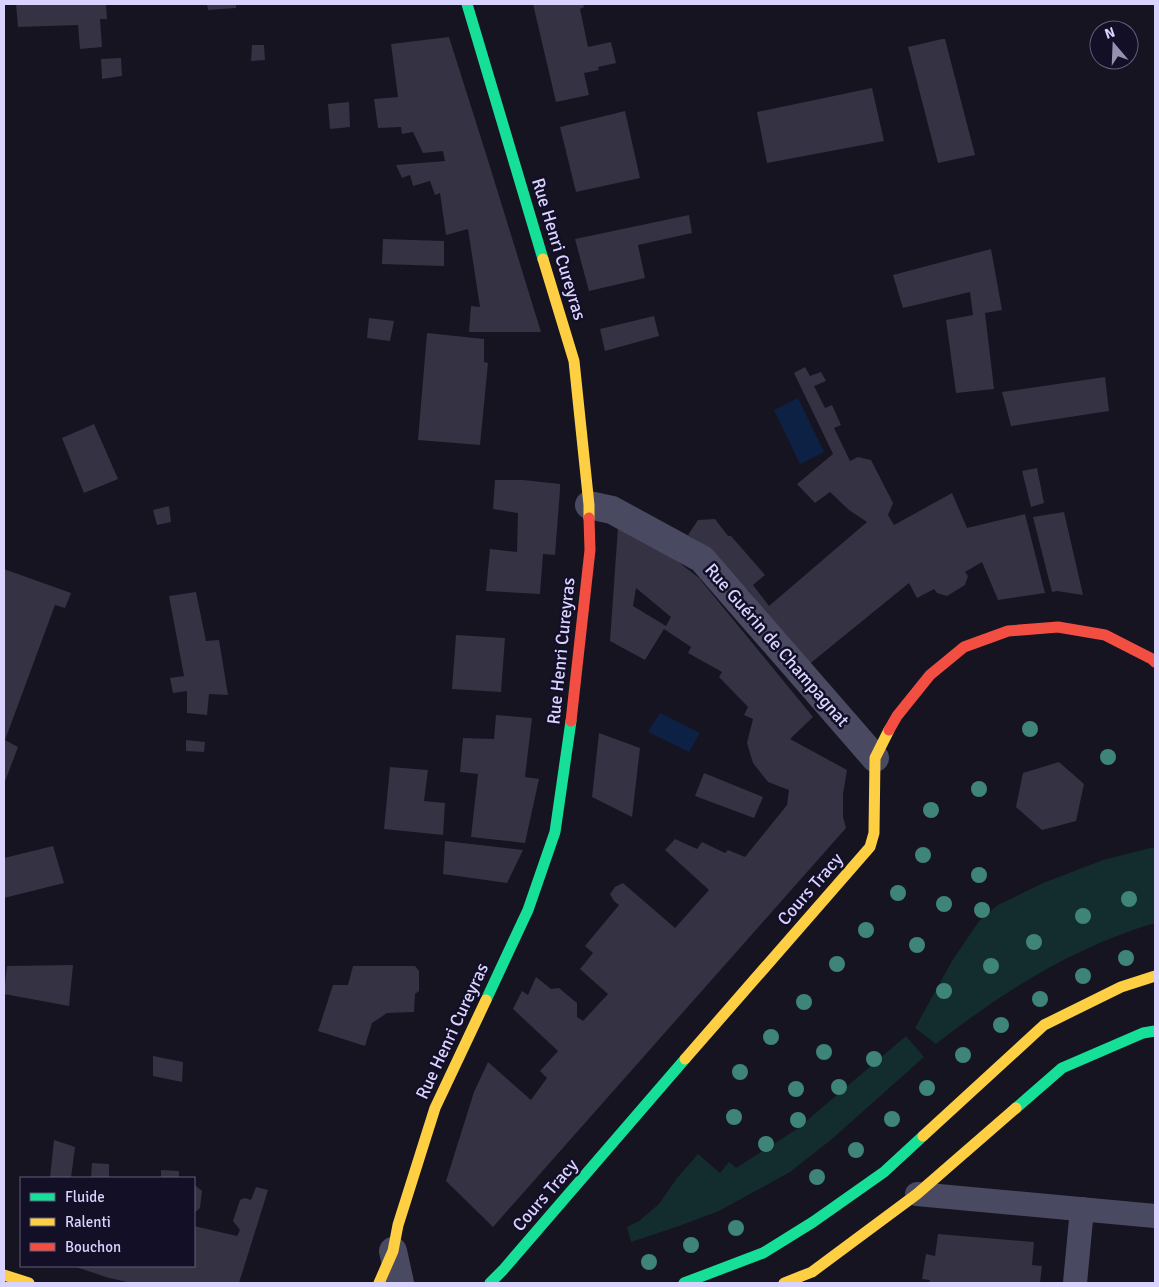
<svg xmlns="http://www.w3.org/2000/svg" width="1159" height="1287" font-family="Signika,sans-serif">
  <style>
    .green { fill: #132c2d }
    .water { fill: #0d2144 }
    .building { fill: #343243; fill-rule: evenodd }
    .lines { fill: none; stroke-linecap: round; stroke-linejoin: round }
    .lane { stroke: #4a4962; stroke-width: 24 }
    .street { stroke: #4a4962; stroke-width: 28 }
    .fast { stroke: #16e098; stroke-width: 11 }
    .slow { stroke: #ffcf43; stroke-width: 11 }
    .jam { stroke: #f24e42; stroke-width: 11 }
    .tree { fill: #3e8478 }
    .labels { text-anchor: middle; stroke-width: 5; stroke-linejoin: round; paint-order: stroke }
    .street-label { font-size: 18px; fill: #d9d4ff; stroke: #130f26 }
  </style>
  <rect width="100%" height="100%" fill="#161421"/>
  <!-- green -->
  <g class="green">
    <path d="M1150,848H1155V923C1074,947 1002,992 936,1044L915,1028L952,961L979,921L998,905L1043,883L1103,860Z"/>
    <polygon points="906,1036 924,1057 832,1139 790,1172 719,1211 679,1226 631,1242 627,1227 639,1221 659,1204 677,1178 698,1154 720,1173 729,1162 736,1168 797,1129"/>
  </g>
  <!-- water -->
  <g class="water">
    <polygon points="798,398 824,452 800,464 774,410"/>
    <polygon points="660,713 700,733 689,752 648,732"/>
  </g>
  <!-- building -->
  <g class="building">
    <polygon points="16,4 106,4 107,19 100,19 102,47 80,49 78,25 18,27"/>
    <polygon points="207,4 236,4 236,8 208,10"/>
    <polygon points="533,4 583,4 584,7 580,9 588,47 611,42 616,63 598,67 599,70 584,73 589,95 556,102"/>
    <polygon points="449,37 487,157 541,332 469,332 471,306 480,307 468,229 446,235 440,193 435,195 430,181 413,186 410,175 402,178 396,165 445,161 443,151 423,153 413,132 402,134 401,127 378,128 374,99 398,97 391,44"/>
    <polygon points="942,39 945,39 975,155 938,163 908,47"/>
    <polygon points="252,45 264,45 265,60 251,61"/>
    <polygon points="121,58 122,76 102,79 101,59"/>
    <polygon points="872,88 884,141 767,163 757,112"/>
    <polygon points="349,102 350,127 330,129 328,104"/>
    <polygon points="625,111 640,178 576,192 560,127"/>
    <polygon points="689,215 692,233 638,245 645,278 589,291 575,239"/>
    <polygon points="383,239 444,241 444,266 382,264"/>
    <polygon points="991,249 1002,310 985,313 994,389 956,393 946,320 973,315 970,292 903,308 893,275"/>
    <polygon points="654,316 659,336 605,351 600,329"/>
    <polygon points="369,318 394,321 390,341 367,338"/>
    <polygon points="427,333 484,339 484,362 488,363 480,445 418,440"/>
    <polygon points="805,367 810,376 821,372 826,381 814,386 825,408 832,405 841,425 834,428 850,461 858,457 871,460 893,503 888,515 894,525 952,493 967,528 1025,514 1045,593 998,600 982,562 965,572 968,576 965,585 947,596 937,593 934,589 917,598 909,583 807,666 748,590 745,591 706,546 688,535 698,520 715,519 728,536 731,536 765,575 753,585 769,606 867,522 849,510 830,492 815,503 797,484 833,454 794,373"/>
    <polygon points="1105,377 1109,411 1011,426 1002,392"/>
    <polygon points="94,424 118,479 84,493 62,438"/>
    <polygon points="1037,468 1044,503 1031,507 1022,471"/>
    <polygon points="495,480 523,480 560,484 560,490 555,555 543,554 540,594 486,591 490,549 517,552 518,513 493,509"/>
    <polygon points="169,506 171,522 157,525 153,510"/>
    <polygon points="1064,512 1083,595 1057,591 1052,592 1033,517"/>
    <path d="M618,527L672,557L699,578L813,717L790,739L847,770L843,794V817L846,828L493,1227L446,1181L474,1092L488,1062L531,1100L547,1078L540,1071L558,1051L513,1009L522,991L528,995L536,977L551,989L559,988L577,1003V1017L583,1021L608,994L580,969L593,953L585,946L619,905L614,901L610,894L615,887L623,883L675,928L709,890L665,850L675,839L697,849L702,842L725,853L728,850L745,857L787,805L789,790L768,782L753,763L747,743L753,719L744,715L748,707L719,677L722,672L688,653L691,647L664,629L645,660L610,641ZM636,588L671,617L666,626L633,606Z"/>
    <polygon points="4,569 71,593 65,608 55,605 5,740 18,747 4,784"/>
    <polygon points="196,592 206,641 219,640 228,695 209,694 207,715 187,713 187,691 173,693 170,678 184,676 169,596"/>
    <polygon points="456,635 505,638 501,692 452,689"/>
    <polygon points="496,715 532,718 525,777 539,779 525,843 471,837 478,774 460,772 463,738 494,739"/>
    <polygon points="599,733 640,748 632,817 592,797"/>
    <polygon points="186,740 205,742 204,752 186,751"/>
    <polygon points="1059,762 1084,784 1076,821 1042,830 1016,807 1023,773"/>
    <polygon points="390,767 428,770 424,801 445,803 443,835 384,829"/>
    <polygon points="704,773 763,797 754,818 695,796"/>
    <polygon points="445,841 523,850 507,883 443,874"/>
    <polygon points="53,846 64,883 4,898 4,858"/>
    <polygon points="73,965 69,1006 4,994 7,966"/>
    <polygon points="353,966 415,966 419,971 419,991 415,994 414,1012 387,1013 372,1023 365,1046 318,1031 333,985 348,985"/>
    <polygon points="153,1056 183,1062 182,1082 153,1076"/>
    <polygon points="54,1140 75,1147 71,1178 50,1178"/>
    <polygon points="92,1163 109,1164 109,1178 91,1178"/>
    <polygon points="161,1170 179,1171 179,1178 161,1178"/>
    <polygon points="194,1185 196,1186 202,1191 200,1208 194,1213"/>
    <polygon points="256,1187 268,1190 239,1283 132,1283 109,1278 73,1266 194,1266 194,1226 237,1236 240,1230 233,1221 240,1200 245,1198 251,1200"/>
    <polygon points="938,1234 1034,1242 1032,1265 1042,1266 1040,1283 929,1283 930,1280 922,1279 926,1254 935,1256"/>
  </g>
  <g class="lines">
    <!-- lane -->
    <g class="lane">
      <polyline points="917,1194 1155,1216"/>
      <polyline points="1075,1283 1082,1209"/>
    </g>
    <!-- street -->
    <g class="street">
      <polyline points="589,505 612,510 702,559 875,758"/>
      <polyline points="393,1251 400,1283"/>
    </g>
    <!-- fast -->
    <g class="fast">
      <polyline points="467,4 543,259"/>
      <polyline points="486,1000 528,910 555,832 571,721"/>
      <polyline points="1016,1108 1062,1068 1143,1033 1155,1031"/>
      <polyline points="490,1283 503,1270 685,1059"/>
      <polyline points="684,1283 763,1253 813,1222 884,1172 923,1136"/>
    </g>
    <!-- slow -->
    <g class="slow">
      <polyline points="543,259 574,361 589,505 589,518"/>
      <polyline points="685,1059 870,847 874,833 875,758 889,730"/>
      <polyline points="923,1136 1044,1025 1121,987 1155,976"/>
      <polyline points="4,1275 29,1283"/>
      <polyline points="379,1283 393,1251 398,1225 435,1108 486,1000"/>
      <polyline points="784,1283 812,1272 917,1194 1016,1108"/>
    </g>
    <!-- jam -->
    <g class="jam">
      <polyline points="571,721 590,550 589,518"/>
      <polyline points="889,730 897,716 930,675 964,647 1008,631 1058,627 1105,635 1152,659 1155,662"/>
    </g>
  </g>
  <!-- trees -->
  <g class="tree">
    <circle cx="1030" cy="729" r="8"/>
    <circle cx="1108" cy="757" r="8"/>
    <circle cx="979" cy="789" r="8"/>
    <circle cx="931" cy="810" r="8"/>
    <circle cx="923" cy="855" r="8"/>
    <circle cx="979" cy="875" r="8"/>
    <circle cx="898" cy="893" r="8"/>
    <circle cx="1129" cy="899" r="8"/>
    <circle cx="944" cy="904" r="8"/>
    <circle cx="982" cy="910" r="8"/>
    <circle cx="1083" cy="916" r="8"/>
    <circle cx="866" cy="930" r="8"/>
    <circle cx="1034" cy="942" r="8"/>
    <circle cx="917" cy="945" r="8"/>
    <circle cx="1126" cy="958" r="8"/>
    <circle cx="837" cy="964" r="8"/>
    <circle cx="991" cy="966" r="8"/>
    <circle cx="1083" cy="976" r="8"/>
    <circle cx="944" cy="991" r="8"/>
    <circle cx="1040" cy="999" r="8"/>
    <circle cx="804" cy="1002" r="8"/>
    <circle cx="1001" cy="1025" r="8"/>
    <circle cx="771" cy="1037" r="8"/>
    <circle cx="824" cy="1052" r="8"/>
    <circle cx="963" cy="1055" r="8"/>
    <circle cx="874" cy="1059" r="8"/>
    <circle cx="740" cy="1072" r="8"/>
    <circle cx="839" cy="1087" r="8"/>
    <circle cx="927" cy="1088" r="8"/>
    <circle cx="796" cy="1089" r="8"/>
    <circle cx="734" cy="1117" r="8"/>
    <circle cx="892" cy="1119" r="8"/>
    <circle cx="798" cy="1120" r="8"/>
    <circle cx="766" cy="1144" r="8"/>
    <circle cx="856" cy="1150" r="8"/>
    <circle cx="817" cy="1177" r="8"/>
    <circle cx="736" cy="1228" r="8"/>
    <circle cx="691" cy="1245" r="8"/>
    <circle cx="649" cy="1262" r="8"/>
  </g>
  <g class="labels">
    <!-- street labels -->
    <g class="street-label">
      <text transform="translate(559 249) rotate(73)" y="6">Rue Henri Cureyras</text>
      <text transform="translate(777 645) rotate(49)" y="6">Rue Guérin de Champagnat</text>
      <text transform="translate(561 651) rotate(-84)" y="6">Rue Henri Cureyras</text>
      <text transform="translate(810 889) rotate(-49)" y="6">Cours Tracy</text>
      <text transform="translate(452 1031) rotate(-65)" y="6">Rue Henri Cureyras</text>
      <text transform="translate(545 1195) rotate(-49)" y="6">Cours Tracy</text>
    </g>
  </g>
  <!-- border -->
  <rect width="1159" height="1287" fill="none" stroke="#d9d4ff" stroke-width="10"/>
  <!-- legend -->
  <rect x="20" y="1177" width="175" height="90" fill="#130f26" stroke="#625e7d"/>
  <rect x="30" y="1193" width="25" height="8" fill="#16e098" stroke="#625e7d"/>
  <text x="65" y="1202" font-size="15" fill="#d9d4ff">Fluide</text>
  <rect x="30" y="1218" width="25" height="8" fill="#ffcf43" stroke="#625e7d"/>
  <text x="65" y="1227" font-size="15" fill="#d9d4ff">Ralenti</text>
  <rect x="30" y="1243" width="25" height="8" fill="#f24e42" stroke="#625e7d"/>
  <text x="65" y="1252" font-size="15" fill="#d9d4ff">Bouchon</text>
  <!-- north arrow -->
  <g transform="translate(1114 45) rotate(341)"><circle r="24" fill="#130f26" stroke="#625e7d"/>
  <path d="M0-4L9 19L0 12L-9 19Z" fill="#9591b1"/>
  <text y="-8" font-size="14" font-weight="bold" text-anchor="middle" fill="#d9d4ff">N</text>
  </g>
</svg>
